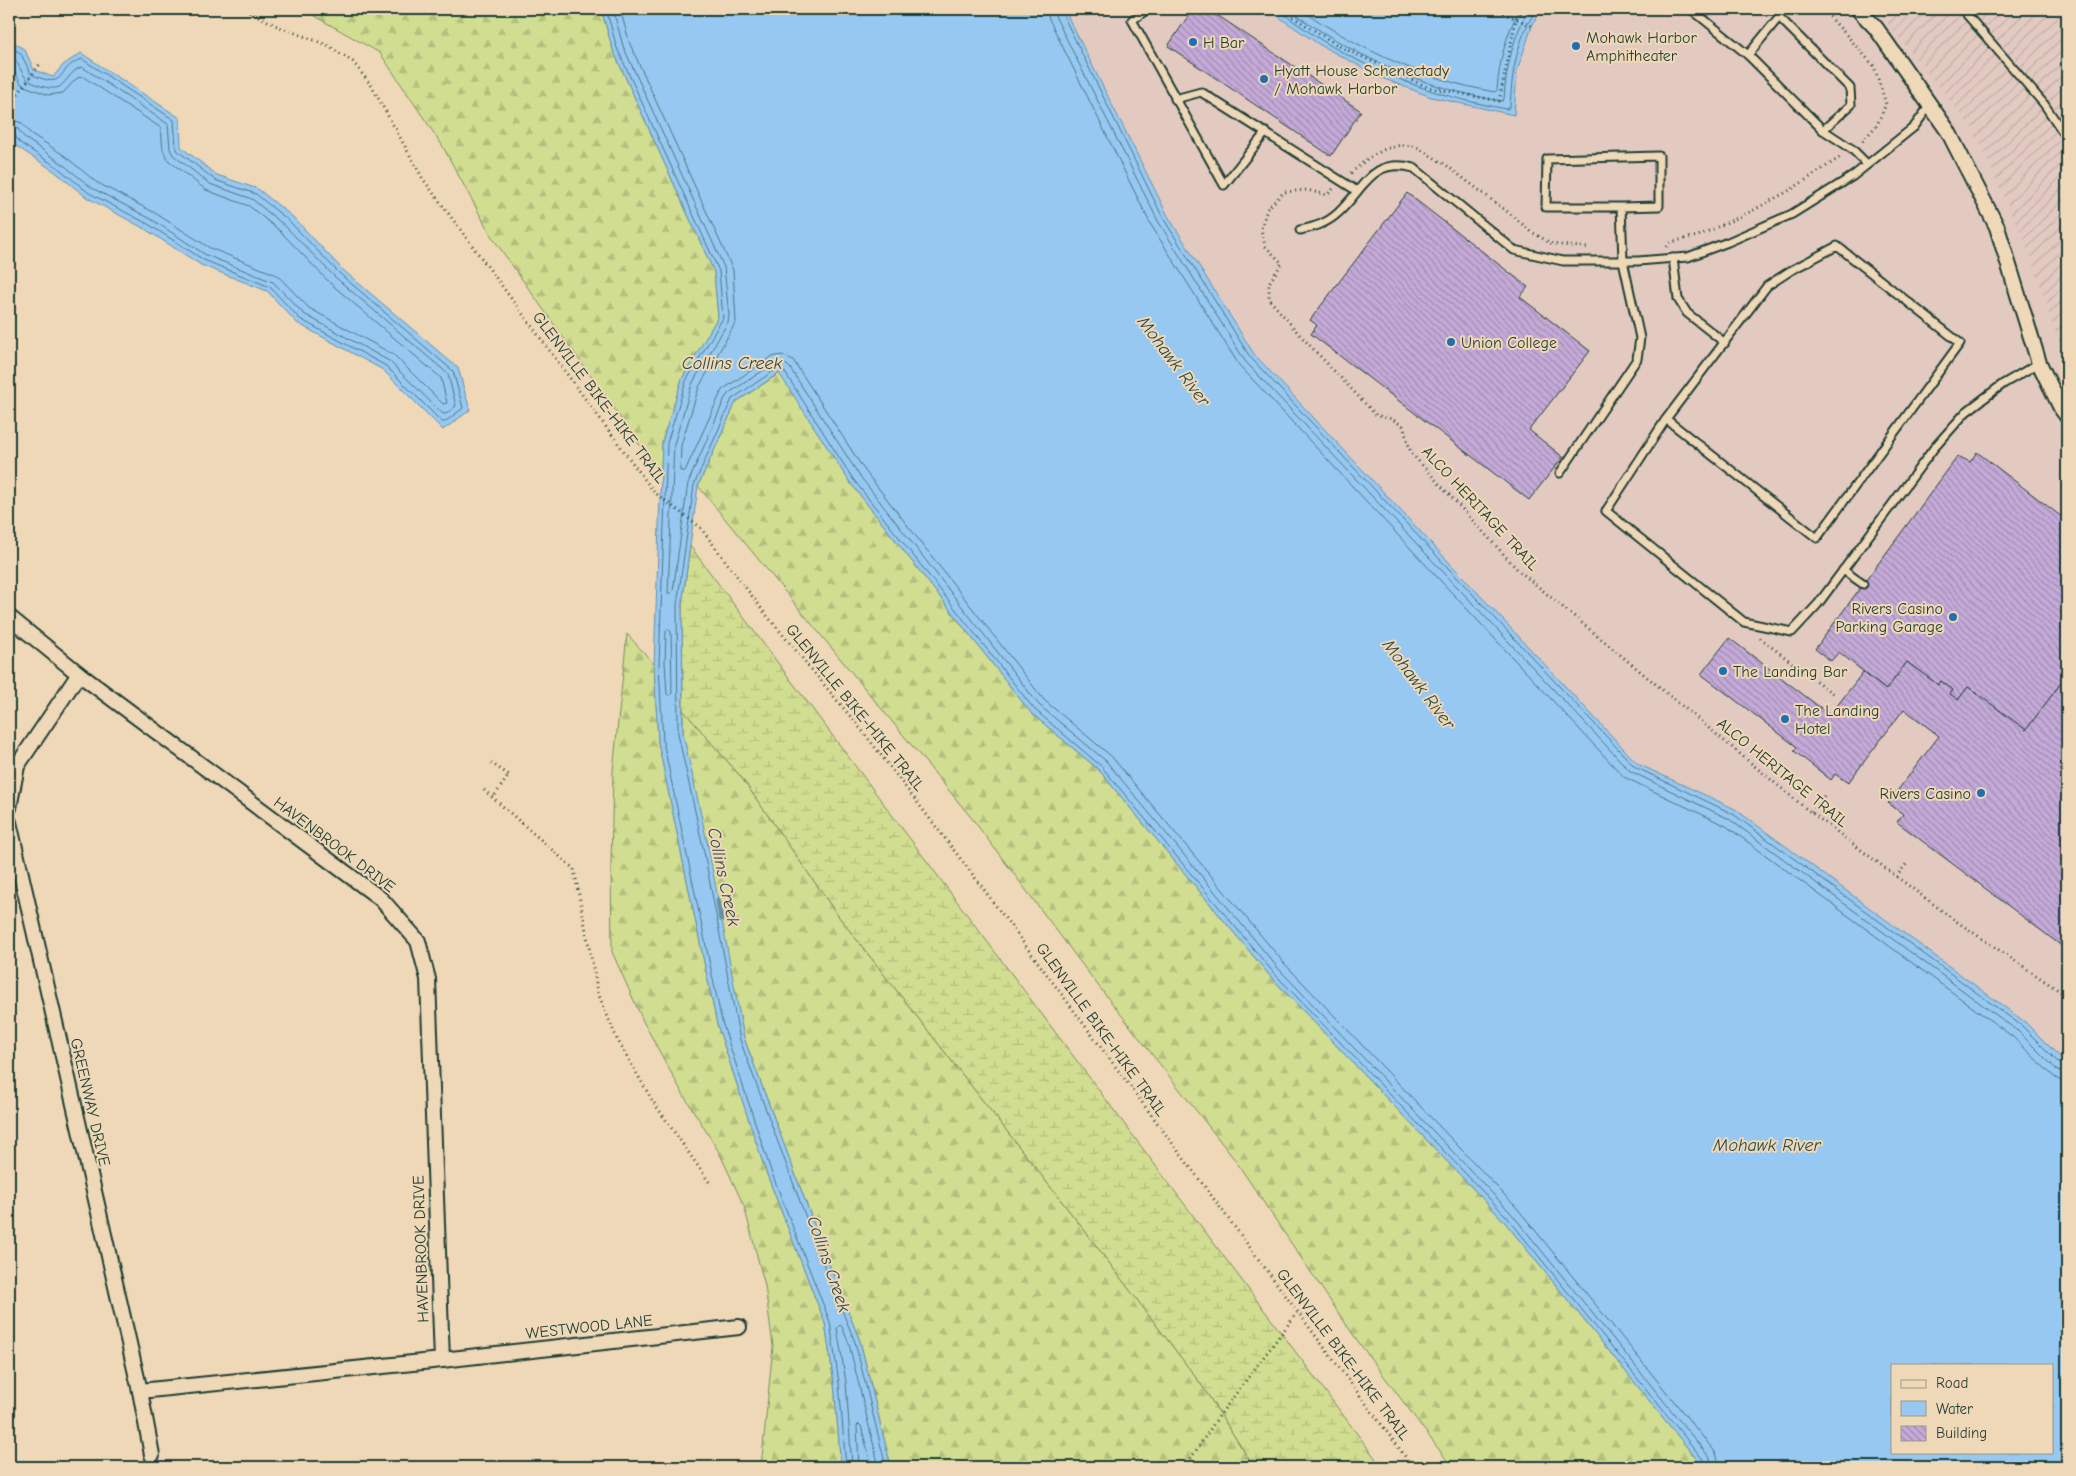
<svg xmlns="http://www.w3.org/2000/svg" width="2076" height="1476" font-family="'Comic Neue',sans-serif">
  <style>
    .built { fill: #e2cac1 }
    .industrial { fill: url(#industrial-furrows) }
    .forest { fill: url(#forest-firs); stroke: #788d62 }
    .wetland { fill: url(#wetland-marsh); stroke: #788d62 }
    .water { fill: #96c8f2; stroke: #6690a6; fill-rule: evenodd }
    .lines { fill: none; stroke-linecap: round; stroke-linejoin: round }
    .shore { stroke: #4f7580; stroke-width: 1 }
    .stream { stroke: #6690a6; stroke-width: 5 }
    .building { fill: url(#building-back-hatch); stroke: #1f3d34 }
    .service-casing { stroke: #1f3d34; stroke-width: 11 }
    .minor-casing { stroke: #1f3d34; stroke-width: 18 }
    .path { stroke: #1f3d34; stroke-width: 3; stroke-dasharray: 1 4; stroke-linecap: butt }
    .service { stroke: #efd8b7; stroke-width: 7 }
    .minor { stroke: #efd8b7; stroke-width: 14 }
    .poi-dot { fill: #1f6fb2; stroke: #efd8b7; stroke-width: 2 }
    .labels { text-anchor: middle; stroke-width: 4; stroke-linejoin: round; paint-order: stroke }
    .poi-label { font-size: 16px; fill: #1f3d34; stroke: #efd8b7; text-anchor: start }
    .street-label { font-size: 16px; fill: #1f3d34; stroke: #efd8b7 }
    .water-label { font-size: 18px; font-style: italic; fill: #2b4b47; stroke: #efd8b7 }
  </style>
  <defs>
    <pattern id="industrial-furrows" width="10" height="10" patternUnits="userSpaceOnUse" patternTransform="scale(1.25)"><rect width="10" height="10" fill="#e2cac1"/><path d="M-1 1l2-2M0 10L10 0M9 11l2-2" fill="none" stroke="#c1aea6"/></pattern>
    <pattern id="forest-firs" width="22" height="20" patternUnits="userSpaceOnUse" patternTransform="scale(1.25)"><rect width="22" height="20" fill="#d1dd90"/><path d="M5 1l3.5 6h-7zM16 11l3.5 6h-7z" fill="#b3bf7d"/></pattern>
    <pattern id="wetland-marsh" width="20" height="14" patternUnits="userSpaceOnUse" patternTransform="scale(1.25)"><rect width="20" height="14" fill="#d1dd90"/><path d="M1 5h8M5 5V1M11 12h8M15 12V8" fill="none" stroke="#b3bf7d"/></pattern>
    <pattern id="building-back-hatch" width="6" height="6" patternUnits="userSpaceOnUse" patternTransform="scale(1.25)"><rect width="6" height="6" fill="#c4aad8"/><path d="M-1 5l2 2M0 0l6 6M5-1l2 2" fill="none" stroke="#9f8cb0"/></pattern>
  </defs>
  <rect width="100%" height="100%" fill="#efd8b7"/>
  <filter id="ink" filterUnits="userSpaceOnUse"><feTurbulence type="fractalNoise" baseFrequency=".02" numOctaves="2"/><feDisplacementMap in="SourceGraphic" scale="10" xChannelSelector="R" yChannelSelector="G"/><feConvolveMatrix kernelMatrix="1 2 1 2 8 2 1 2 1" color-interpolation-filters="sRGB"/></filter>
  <g filter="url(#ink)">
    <!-- built -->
    <polygon class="built" points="1064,9 2067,9 2067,1064 2025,1022 1735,809 1638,764 1254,354 1168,216"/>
    <!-- industrial -->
    <polygon class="industrial" points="1876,9 2067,9 2067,368 2029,252 1973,129"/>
    <!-- forest -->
    <g class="forest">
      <polygon points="302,9 601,9 613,50 714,272 718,317 682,379 662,442 661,475 492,237 442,145 380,53"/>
      <polygon points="780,373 849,481 1031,713 1098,769 1270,976 1503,1220 1703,1467 1452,1467 1354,1336 1235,1160 1093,979 974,821 698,486 736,402"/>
      <polygon points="627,634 654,664 658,742 717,1024 766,1172 825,1323 834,1383 841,1467 761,1467 773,1346 765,1286 744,1206 719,1152 680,1089 644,1023 612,952 611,865 613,771"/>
      <polygon points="683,710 741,777 839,917 1085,1231 1201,1384 1254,1467 891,1467 860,1341 829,1264 744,1038 683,733"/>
    </g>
    <!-- wetland -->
    <polygon class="wetland" points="690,546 1382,1467 1254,1467 1201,1384 1085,1231 839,917 741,777 683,710 682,605"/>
    <!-- water -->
    <g class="water">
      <path d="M601,9H1064L1168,216L1254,354L1638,764L1735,809L2025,1022L2067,1064V1467H1703L1503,1220L1270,976L1098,769L1031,713L849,481L779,373L736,402L698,486L682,605L683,733L709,851L744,1038L829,1264L860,1341L891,1467H841L834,1383L825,1323L766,1172L717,1024L658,742L654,664L662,442L682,379L718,317L714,272L613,50ZM1892,1365H2052V1452H1892Z"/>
      <polygon points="1267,9 1542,9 1532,26 1517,71 1514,115 1431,97 1382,78 1320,45"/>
      <polygon points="9,39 25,50 34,70 53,77 63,65 81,53 180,118 181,147 217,175 258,189 293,217 342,269 458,368 470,410 443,430 383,370 297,323 267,291 201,265 145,229 86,197 54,171 16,146 9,134"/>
    </g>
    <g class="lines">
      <!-- shore -->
      <g class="shore">
        <polyline points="606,9 617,48 719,271 723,318 686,381 667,443 659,664 663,741 722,1022 771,1171 830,1322 839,1383 846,1467"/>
        <path d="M613,9L623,46L724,267L729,316L728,322L692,384L674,444L668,593H671L673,591L688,483L725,398L729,393L773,364C779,361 785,362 790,368L859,475L1039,705L1106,761L1278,968L1511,1213L1710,1458L1713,1467"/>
        <polyline points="620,9 630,44 733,270 736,322 699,387 681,445 680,471 685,471 722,390 771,357 782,355 793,360 865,471 1044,700 1111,756 1284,963 1517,1208 1716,1453 1720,1467"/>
        <polyline points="1046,9 1049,19 1151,225 1239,365 1624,777 1726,826 2013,1037 2053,1076 2059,1080 2067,1081"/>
        <polyline points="1054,9 1055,16 1158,221 1245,361 1630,771 1729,819 2018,1031 2058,1071 2067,1074"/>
        <polyline points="1060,9 1163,218 1250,357 1635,767 1733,814 2022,1026 2062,1066 2067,1068"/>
        <path d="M1276,9C1291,19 1307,31 1323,41C1380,76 1442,98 1507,109L1510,107C1512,70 1517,41 1536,9"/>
        <path d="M1287,9C1354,55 1420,88 1502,101L1504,99C1506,67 1513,37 1529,9"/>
        <path d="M1300,9C1359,49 1424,80 1495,92L1497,90C1499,63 1506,33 1520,9"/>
        <path d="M9,45L21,54L31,74C69,92 54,68 82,59L174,120L176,147L178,151L215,180L256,194L289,221L339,273L453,371L463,408L445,422H442L386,366L300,319L270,287L204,260L148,224L89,193L57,167L20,143L14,134L9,132"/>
        <path d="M9,53C19,60 19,70 26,78C32,84 51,91 59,87C68,81 71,70 82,67L168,124L170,149L173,155L210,184L252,199L285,226L335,277L448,374L456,406L446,414H443L389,361L304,314L273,282L206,255L151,219L92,188L60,162L25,138L18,129L9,126"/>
        <polyline points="9,62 22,85 48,95 63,93 76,79 82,76 161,128 163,150 168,160 206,190 249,206 280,231 330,283 441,378 447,403 443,404 394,355 309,308 277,275 210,248 155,213 96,182 65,156 30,133 22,123 9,119"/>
        <polygon points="669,629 671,632 672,693 669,696 667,694 665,663 666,632"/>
        <polyline points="852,1467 846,1382 837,1328 840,1325 842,1327 849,1344 879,1467"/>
        <polyline points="859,1467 857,1426 859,1424 861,1426 872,1467"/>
        <polyline points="886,1467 855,1342 824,1266 740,1040 704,852 678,734 677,605 694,485 732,399 778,368 784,371 853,479 1034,709 1101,766 1273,972 1507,1217 1705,1462 1707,1467"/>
      </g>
      <!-- stream -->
      <polyline class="stream" points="718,900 721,919"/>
    </g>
    <!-- building -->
    <g class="building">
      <polygon points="1193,9 1208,9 1361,111 1331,156 1168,46"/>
      <polygon points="1407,193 1528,287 1520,297 1590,351 1529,430 1563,457 1529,500 1311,334 1317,325 1310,320"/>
      <polygon points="1977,452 2067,521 2067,675 2026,730 1968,687 1958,700 1950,694 1953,690 1941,681 1938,685 1907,662 1886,690 1839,652 1831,661 1815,649 1958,456 1970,462"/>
      <polygon points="1729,638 1830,715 1863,672 1886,690 1907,662 1938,685 1941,681 1953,690 1950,694 1958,700 1968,687 2026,730 2067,675 2067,950 1897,822 1903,814 1888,803 1939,736 1904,709 1848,783 1835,774 1831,780 1794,751 1797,747 1701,674"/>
    </g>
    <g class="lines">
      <!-- service casing -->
      <g class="service-casing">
        <g id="service">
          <polyline points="1148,9 1132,20 1224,185 1266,132"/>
          <polyline points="1691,9 1748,55 1823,130 1852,149 1867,164"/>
          <polyline points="1962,9 2044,104 2067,138"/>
          <polyline points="1748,55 1779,17 1850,88 1851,105 1823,130"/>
          <polyline points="1175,99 1201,92 1357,191"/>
          <path d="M1300,230C1314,227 1326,224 1338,213C1364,189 1371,157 1414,168L1514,250L1563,261H1638L1688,257L1728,242L1792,214L1853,176L1914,127L1930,105"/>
          <polyline points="1673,258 1678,299 1687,313 1725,343"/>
          <polyline points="1666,419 1817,538 1960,343 1837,246 1790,271 1767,286 1666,419 1606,511 1744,622 1792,632 1818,604 1934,448 1966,412 2003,384 2039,363"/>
          <polyline points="1560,473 1637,359 1640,338 1623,261 1621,207 1659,206 1659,156 1547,159 1546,207 1621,207"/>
          <polyline points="1843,570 1863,584"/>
        </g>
      </g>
      <!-- minor casing -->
      <g class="minor-casing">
        <g id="minor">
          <polyline points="1858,9 1876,28 1948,131 1997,227 2039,363 2061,408 2067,416"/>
          <polyline points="9,617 79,674 381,899 418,941 428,979 442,1360"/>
          <polyline points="9,808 17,766 79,674"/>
          <polyline points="9,822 140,1391 442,1360 739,1327"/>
          <polyline points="140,1391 152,1455"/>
        </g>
      </g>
      <!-- path -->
      <g class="path">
        <polyline points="245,9 277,26 327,45 353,62 371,85 423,179 654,492 700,527 764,612 864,733 973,875 1413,1467"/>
        <polyline points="1280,9 1339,46 1427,87 1499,101 1516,19 1524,9"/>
        <polyline points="1494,9 1532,26"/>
        <polyline points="1823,9 1874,66 1886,104 1877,125 1861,143"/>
        <polyline points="9,106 40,64"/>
        <polyline points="1351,173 1367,159 1385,149 1401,145 1415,146 1446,165 1513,216 1530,231 1552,244 1589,248"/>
        <polyline points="1333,189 1327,195 1307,190 1284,192 1267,209 1261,229 1265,246 1282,263 1269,283 1269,299 1300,335 1376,415 1392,419 1403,426 1411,453 1518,570 1804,807 1953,919 2067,996"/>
        <polyline points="1667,247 1671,242 1698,236 1752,211 1792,189 1842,156"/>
        <polyline points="1760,638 1833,694"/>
        <polyline points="491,763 509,775 493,798"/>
        <polyline points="484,790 574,869 598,993 617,1039 652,1100 709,1182"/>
        <polyline points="1812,813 1826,793"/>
        <polyline points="1896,877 1907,863"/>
        <polyline points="1185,1467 1219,1416 1297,1313"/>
      </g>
      <!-- service -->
      <use href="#service" class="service"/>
      <!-- minor -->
      <use href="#minor" class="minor"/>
    </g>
  </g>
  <!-- markers -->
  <g class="poi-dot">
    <circle cx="1193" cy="42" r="5"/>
    <circle cx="1576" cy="46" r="5"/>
    <circle cx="1264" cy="79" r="5"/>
    <circle cx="1451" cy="342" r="5"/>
    <circle cx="1953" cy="617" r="5"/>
    <circle cx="1723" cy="671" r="5"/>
    <circle cx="1785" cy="719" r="5"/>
    <circle cx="1981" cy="793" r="5"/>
  </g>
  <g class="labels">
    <!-- poi labels -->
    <g class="poi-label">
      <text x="1586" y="43">Mohawk Harbor<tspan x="1586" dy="18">Amphitheater</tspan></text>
      <text x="1203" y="48">H Bar</text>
      <text x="1274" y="76">Hyatt House Schenectady<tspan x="1274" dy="18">/ Mohawk Harbor</tspan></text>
      <text x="1461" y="348">Union College</text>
      <text x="1943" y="614" text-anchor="end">Rivers Casino<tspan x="1943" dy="18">Parking Garage</tspan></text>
      <text x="1733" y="677">The Landing Bar</text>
      <text x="1795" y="716">The Landing<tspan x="1795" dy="18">Hotel</tspan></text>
      <text x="1971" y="799" text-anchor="end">Rivers Casino</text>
    </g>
    <!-- street labels -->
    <g class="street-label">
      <text transform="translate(600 397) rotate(53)" y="6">GLENVILLE BIKE-HIKE TRAIL</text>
      <text transform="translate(1481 508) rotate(47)" y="6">ALCO HERITAGE TRAIL</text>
      <text transform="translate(856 707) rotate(51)" y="6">GLENVILLE BIKE-HIKE TRAIL</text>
      <text transform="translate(1783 772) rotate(39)" y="6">ALCO HERITAGE TRAIL</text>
      <text transform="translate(335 844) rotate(37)" y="6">HAVENBROOK DRIVE</text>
      <text transform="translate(1102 1029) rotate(54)" y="6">GLENVILLE BIKE-HIKE TRAIL</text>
      <text transform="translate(91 1102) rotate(77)" y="6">GREENWAY DRIVE</text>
      <text transform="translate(420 1249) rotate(-92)" y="6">HAVENBROOK DRIVE</text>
      <text transform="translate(589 1326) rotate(-6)" y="6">WESTWOOD LANE</text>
      <text transform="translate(1344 1354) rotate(53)" y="6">GLENVILLE BIKE-HIKE TRAIL</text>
    </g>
    <!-- water labels -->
    <g class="water-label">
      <text transform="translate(1174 361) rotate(53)" y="6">Mohawk River</text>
      <text x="732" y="369">Collins Creek</text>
      <text transform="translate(1419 684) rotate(53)" y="6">Mohawk River</text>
      <text transform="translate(724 877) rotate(78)" y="6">Collins Creek</text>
      <text x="1767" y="1151">Mohawk River</text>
      <text transform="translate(829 1264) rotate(71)" y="6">Collins Creek</text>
    </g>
  </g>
  <!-- margin -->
  <rect width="2076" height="1476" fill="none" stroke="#efd8b7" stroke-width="30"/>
  <rect x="15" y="15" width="2046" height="1446" fill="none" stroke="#1f3d34" stroke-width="2" filter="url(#ink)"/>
  <!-- legend -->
  <rect x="1891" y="1364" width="162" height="90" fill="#efd8b7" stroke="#9c9a83"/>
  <rect x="1901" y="1380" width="25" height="8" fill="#efd8b7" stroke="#9c9a83"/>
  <text x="1936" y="1388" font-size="15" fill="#1f3d34">Road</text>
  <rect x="1901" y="1401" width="25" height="15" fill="#96c8f2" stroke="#9c9a83"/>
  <text x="1936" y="1414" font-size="15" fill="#1f3d34">Water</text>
  <rect x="1901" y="1426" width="25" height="15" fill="url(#building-back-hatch)" stroke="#9c9a83"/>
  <text x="1936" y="1438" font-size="15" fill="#1f3d34">Building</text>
</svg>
